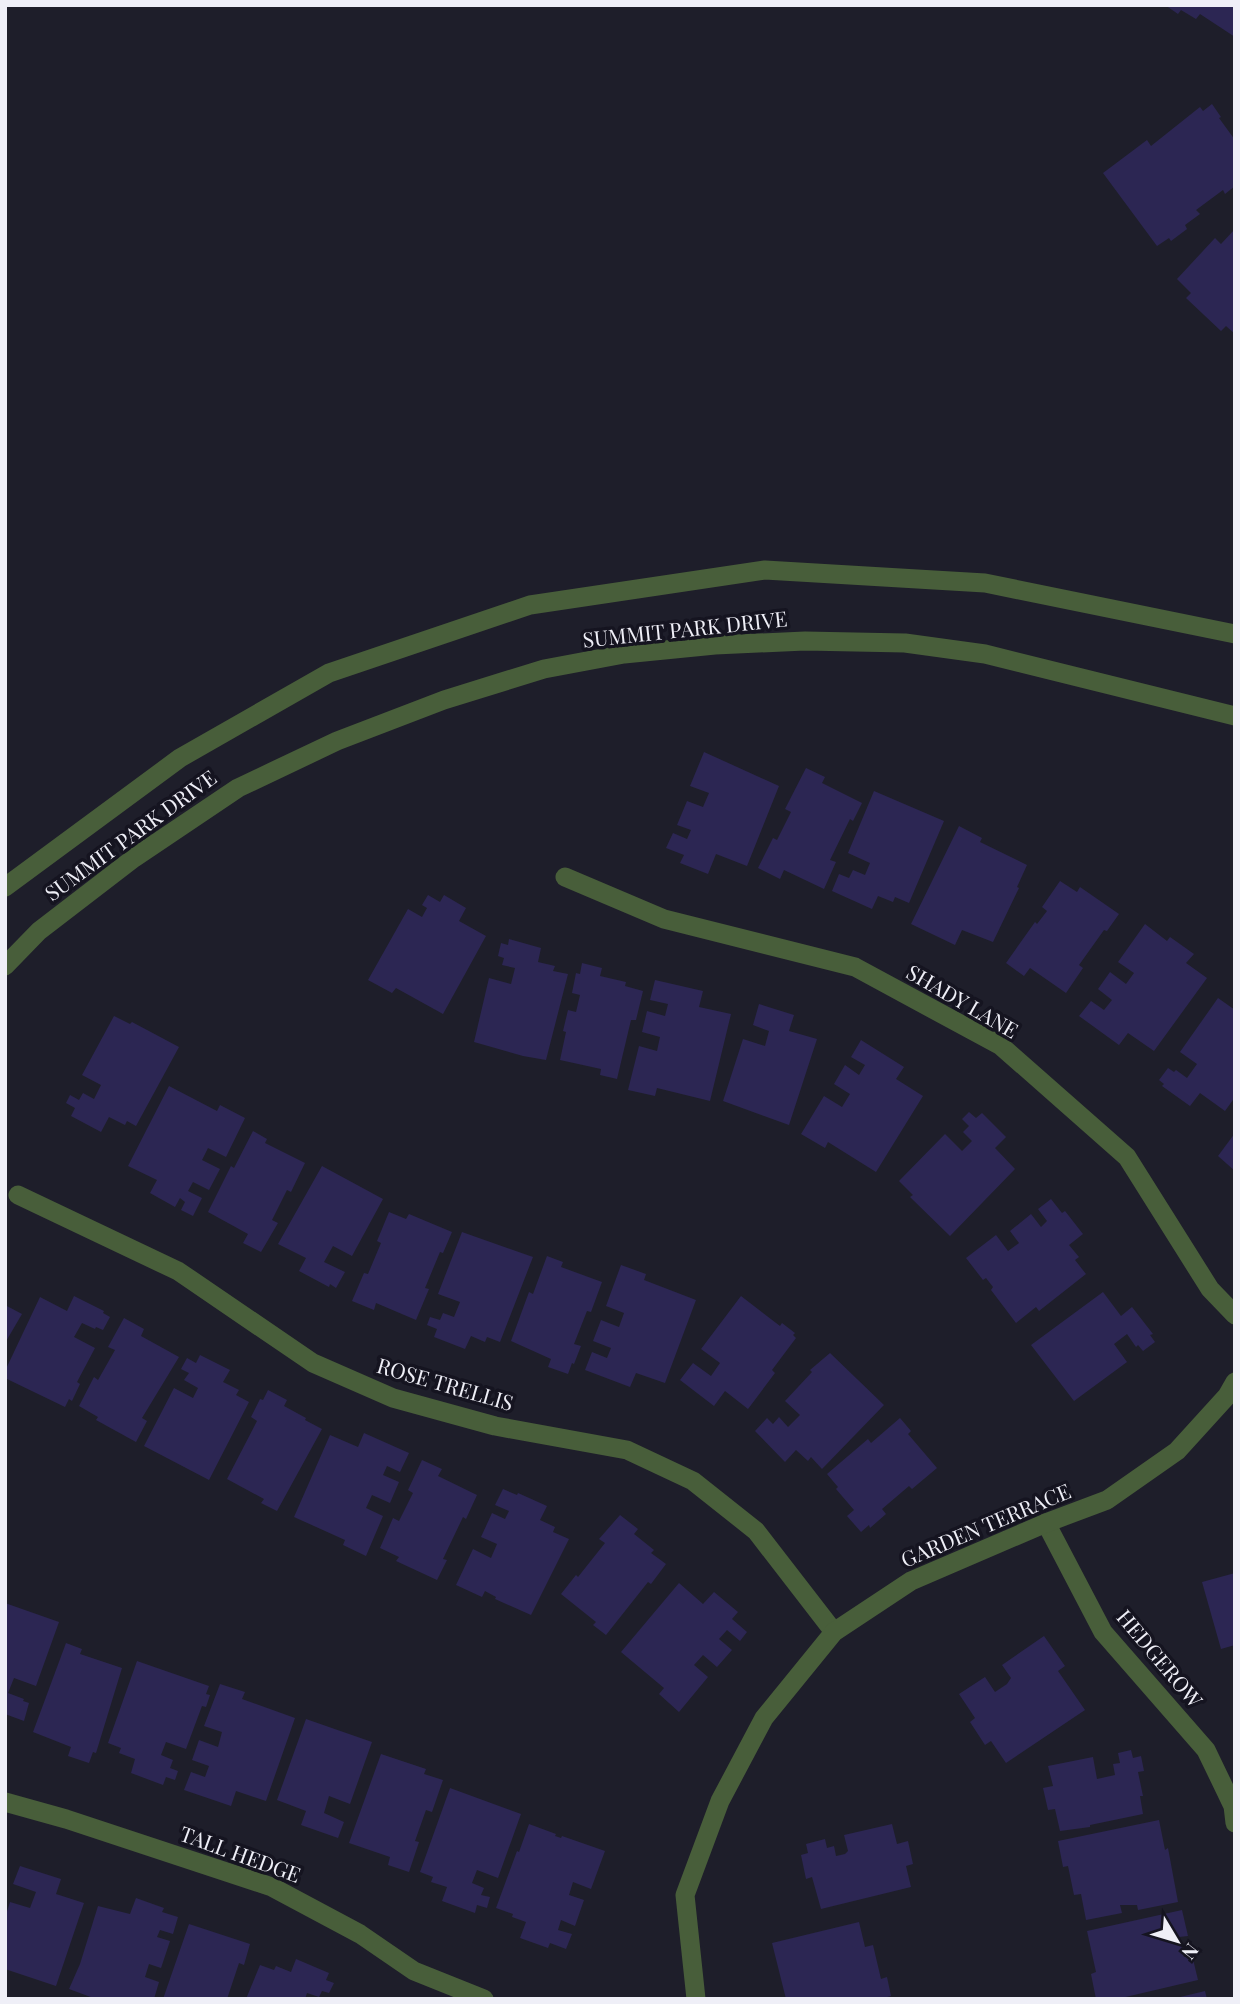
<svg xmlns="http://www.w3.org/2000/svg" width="1240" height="2004" font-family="'Playfair Display',serif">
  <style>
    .building { fill: #2c2653 }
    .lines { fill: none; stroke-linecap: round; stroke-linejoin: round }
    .minor { stroke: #485e3a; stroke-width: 19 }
    .tertiary { stroke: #485e3a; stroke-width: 19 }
    .labels { text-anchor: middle; stroke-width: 7; stroke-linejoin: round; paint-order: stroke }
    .street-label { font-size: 21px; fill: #efeff7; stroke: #151420 }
  </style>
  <rect width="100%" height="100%" fill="#1e1e2a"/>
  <!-- building -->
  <g class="building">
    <polygon points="1165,5 1235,5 1235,37 1200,14 1196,19 1181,10 1178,14"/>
    <polygon points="1212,104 1221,117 1219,118 1235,140 1235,186 1225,194 1223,190 1196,210 1200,214 1185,225 1187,229 1171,241 1169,238 1157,246 1103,173 1147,140 1151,146 1200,107 1203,111"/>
    <polygon points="1235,229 1235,334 1226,326 1221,331 1186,298 1191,293 1177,279 1215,238 1221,244"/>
    <polygon points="704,752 779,786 747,866 716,854 708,874 680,863 684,855 666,848 673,833 687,839 691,830 677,825 687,801 703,807 709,793 690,786"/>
    <polygon points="806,768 825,777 822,783 862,803 853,821 850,819 830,860 836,862 824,889 784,870 780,879 758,868 773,838 777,840 791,812 785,809"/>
    <polygon points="874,791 944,821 909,903 895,897 893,902 878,896 872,909 832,891 839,874 849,878 853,870 865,875 870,863 848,853"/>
    <polygon points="959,826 982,838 980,842 1027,865 1017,887 1019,888 993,942 962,930 955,945 911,924"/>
    <polygon points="1060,881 1077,892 1080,887 1119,914 1107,931 1104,930 1079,965 1083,968 1066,993 1030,968 1024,976 1006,963 1035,922 1037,924 1047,911 1042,907"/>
    <polygon points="428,895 440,902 444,895 466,908 459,921 486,936 443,1014 396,988 392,993 368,980 408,909 422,917 427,908 422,905"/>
    <polygon points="1145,924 1167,941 1170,937 1194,954 1186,963 1207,978 1154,1051 1128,1033 1119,1045 1079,1016 1091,1001 1104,1010 1112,1000 1098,989 1110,972 1126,984 1134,973 1118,962"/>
    <polygon points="509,939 541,948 538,962 555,966 553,971 568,974 546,1060 523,1056 474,1042 489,978 511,984 515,968 502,965 504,958 498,956 501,943 508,945"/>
    <polygon points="582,963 602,968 600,976 626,982 625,986 643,991 636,1020 631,1020 617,1079 600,1075 601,1069 560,1060 566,1032 563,1031 568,1010 576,1012 580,995 572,993 576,973 580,974"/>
    <polygon points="655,980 703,991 699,1007 731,1014 710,1101 657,1088 655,1096 628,1090 639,1046 657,1051 660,1037 642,1032 647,1011 665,1016 668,1004 650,1000"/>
    <polygon points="1218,998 1235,1010 1235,1097 1225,1111 1200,1093 1190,1106 1162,1086 1164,1084 1159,1080 1168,1068 1174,1072 1176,1070 1187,1078 1197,1064 1180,1052"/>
    <polygon points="759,1004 794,1015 789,1031 817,1039 789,1125 723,1101 743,1039 765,1046 769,1031 753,1025"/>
    <polygon points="114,1016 130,1024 132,1022 179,1047 136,1126 127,1121 125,1125 109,1117 101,1132 71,1116 75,1108 66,1103 70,1095 79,1100 83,1093 94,1099 101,1085 82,1075"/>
    <polygon points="861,1040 904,1067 896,1079 923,1096 876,1172 828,1142 825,1148 801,1134 824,1096 842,1107 850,1094 834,1084 845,1065 859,1075 865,1065 851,1057"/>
    <polygon points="169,1086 217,1111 220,1105 245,1118 226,1157 208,1148 202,1160 220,1169 209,1190 193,1182 188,1191 202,1198 193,1216 181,1210 185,1202 180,1198 175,1207 150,1193 157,1180 128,1166"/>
    <polygon points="969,1112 976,1118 982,1113 1006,1137 995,1148 1015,1169 950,1236 910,1197 913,1195 899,1181 945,1134 962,1151 972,1141 963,1132 969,1126 962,1119"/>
    <polygon points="253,1131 267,1139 265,1143 305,1163 291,1192 287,1190 272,1220 278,1223 261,1252 243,1243 248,1234 208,1212 231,1166 234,1168"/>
    <polygon points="1235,1133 1235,1171 1218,1156"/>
    <polygon points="322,1166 383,1199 352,1256 333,1246 324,1262 345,1272 336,1288 330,1284 329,1287 299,1271 306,1258 278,1244"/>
    <polygon points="1051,1199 1062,1213 1065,1211 1083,1234 1069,1245 1079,1257 1075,1260 1086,1274 1039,1311 1036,1307 1016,1323 991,1290 993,1287 986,1278 983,1280 966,1258 996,1235 1008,1251 1019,1243 1010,1231 1031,1214 1041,1227 1047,1221 1038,1209"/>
    <polygon points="389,1212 406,1219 409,1214 452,1232 443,1253 440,1252 425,1288 429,1289 416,1320 376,1303 374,1310 352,1301 364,1273 368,1274 381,1243 377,1241"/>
    <polygon points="462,1232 533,1257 500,1342 487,1337 485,1342 471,1336 465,1349 434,1337 437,1329 427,1325 430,1317 440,1320 443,1313 454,1317 460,1302 438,1294"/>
    <polygon points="547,1256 563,1262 561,1267 602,1282 591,1312 587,1311 574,1344 581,1346 574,1364 572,1363 568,1374 548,1367 551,1359 511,1341 529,1292 533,1294"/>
    <polygon points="621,1265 646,1274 644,1280 696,1300 665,1383 636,1373 630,1387 585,1370 592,1352 607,1358 611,1348 593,1341 601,1320 619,1327 624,1313 606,1306"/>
    <polygon points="1103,1292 1121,1316 1132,1307 1153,1334 1150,1335 1155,1342 1143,1351 1138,1345 1136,1347 1127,1334 1114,1344 1127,1362 1074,1401 1031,1345"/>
    <polygon points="74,1296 104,1311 103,1313 110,1317 103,1330 96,1327 95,1329 82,1323 74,1337 95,1348 77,1382 80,1384 72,1401 69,1399 65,1407 7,1379 5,1371 40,1297 67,1311"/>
    <polygon points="741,1296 780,1326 782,1323 795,1333 793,1335 796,1338 772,1370 775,1373 748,1409 725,1391 714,1406 680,1380 693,1363 711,1376 720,1363 701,1349"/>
    <polygon points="5,1305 22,1314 5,1343"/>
    <polygon points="124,1318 144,1329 141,1336 179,1357 142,1418 147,1421 136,1442 96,1420 98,1417 79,1406 94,1377 98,1380 115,1350 108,1347"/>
    <polygon points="830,1353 884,1405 822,1469 811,1457 808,1461 796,1450 785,1462 755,1431 767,1418 773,1424 779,1417 788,1427 800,1415 785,1401 812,1372 810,1370"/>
    <polygon points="200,1355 230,1370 223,1382 239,1390 236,1395 249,1402 209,1480 144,1446 174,1388 193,1398 198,1388 184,1380 189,1373 181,1369 187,1358 196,1363"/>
    <polygon points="268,1390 287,1400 284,1406 306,1418 305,1420 322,1429 277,1511 261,1503 264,1499 227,1479 257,1421 251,1417 260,1399 263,1400"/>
    <polygon points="900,1418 911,1431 908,1434 937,1468 912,1489 909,1486 882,1509 886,1514 870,1528 869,1525 861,1532 847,1516 854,1510 836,1489 838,1487 827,1474 868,1439 871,1443"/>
    <polygon points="364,1433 409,1453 400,1472 387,1466 383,1475 399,1482 390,1503 372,1495 366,1508 383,1516 366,1556 343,1545 345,1540 294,1517 330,1435 358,1447"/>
    <polygon points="422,1460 442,1469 438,1476 477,1495 466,1519 463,1517 443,1559 447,1560 437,1580 396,1561 399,1557 380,1548 393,1518 399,1521 413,1493 408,1490"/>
    <polygon points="503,1489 517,1495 518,1493 547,1506 540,1520 555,1527 553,1532 569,1539 531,1615 495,1599 496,1597 485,1591 482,1597 456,1585 473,1549 491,1558 497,1544 481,1537 492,1513 505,1519 509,1511 495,1505"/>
    <polygon points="620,1515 638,1529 634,1534 654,1550 651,1553 666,1564 651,1584 648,1582 606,1635 593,1625 596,1622 561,1594 576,1575 578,1577 605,1543 599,1539"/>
    <polygon points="1235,1573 1235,1645 1221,1649 1202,1582"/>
    <polygon points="679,1583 703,1604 714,1592 738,1612 732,1619 747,1632 740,1641 727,1630 719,1639 732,1650 717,1667 703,1655 694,1665 708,1677 679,1712 659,1694 664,1688 621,1652"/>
    <polygon points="5,1603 59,1622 36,1686 14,1678 8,1693 24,1699 23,1701 29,1703 24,1721 5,1714"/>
    <polygon points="1044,1636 1065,1666 1058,1671 1085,1710 1006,1763 991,1741 985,1745 970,1722 975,1718 959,1694 985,1677 995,1692 1007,1684 1011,1678 1002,1665"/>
    <polygon points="66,1643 82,1649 80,1654 122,1668 96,1753 93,1752 89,1763 68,1756 71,1747 33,1732"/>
    <polygon points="137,1661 209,1686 206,1694 210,1695 206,1707 202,1706 186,1749 166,1742 161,1755 173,1760 170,1768 178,1771 175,1780 166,1777 163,1785 131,1773 135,1759 119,1753 121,1748 108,1743"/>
    <polygon points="220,1684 245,1692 242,1699 295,1718 266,1801 236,1791 231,1806 184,1790 191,1772 205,1777 209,1766 192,1760 199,1740 218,1747 222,1732 204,1726"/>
    <polygon points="306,1719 372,1742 350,1804 329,1796 324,1813 344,1822 338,1838 301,1825 306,1811 277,1800"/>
    <polygon points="1131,1750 1133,1758 1141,1756 1144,1771 1138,1772 1143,1796 1140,1796 1143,1814 1090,1825 1090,1827 1060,1831 1055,1809 1048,1810 1043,1788 1053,1786 1048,1766 1093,1757 1097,1779 1115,1775 1113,1764 1120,1763 1118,1753"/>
    <polygon points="381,1754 426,1769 424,1774 443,1780 432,1812 426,1810 415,1841 419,1842 409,1872 388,1865 390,1857 349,1843"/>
    <polygon points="450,1788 521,1814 498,1878 477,1870 472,1883 484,1888 481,1895 490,1897 487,1908 477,1905 475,1913 442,1901 447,1887 431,1882 433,1877 420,1872"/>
    <polygon points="1159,1820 1165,1850 1168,1848 1178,1902 1138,1910 1137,1905 1120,1905 1122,1913 1086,1920 1081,1894 1074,1895 1068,1866 1063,1867 1058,1841"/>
    <polygon points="529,1824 556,1834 555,1836 561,1838 562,1836 605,1851 591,1889 573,1882 569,1895 584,1900 575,1926 561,1920 558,1930 572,1934 566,1949 550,1943 548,1948 520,1938 526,1922 512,1917 513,1914 496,1908 517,1851 519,1852"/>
    <polygon points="892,1824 897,1844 908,1841 913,1864 906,1866 911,1887 821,1909 812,1877 806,1879 801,1855 808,1853 806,1844 825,1839 827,1848 834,1846 836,1856 845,1854 848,1851 844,1835"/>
    <polygon points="20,1866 61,1879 56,1894 84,1903 56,1986 5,1969 5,1918 10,1902 30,1908 36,1892 13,1884"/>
    <polygon points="136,1898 164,1908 162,1912 178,1917 173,1934 160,1930 157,1937 170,1941 161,1968 149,1964 145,1977 159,1982 154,1999 96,1999 69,1989 80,1964 98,1906 130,1914"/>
    <polygon points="1182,1910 1188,1936 1179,1937 1184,1957 1192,1955 1198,1980 1117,1999 1096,1999 1091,1974 1096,1972 1087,1931"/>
    <polygon points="859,1922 865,1947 873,1945 881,1979 887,1977 891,1996 880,1999 786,1999 772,1943"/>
    <polygon points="189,1924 250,1944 244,1965 239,1963 227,1999 163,1999"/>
    <polygon points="296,1959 329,1973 326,1980 334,1983 329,1993 322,1991 319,1997 307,1993 305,1999 246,1999 260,1965 274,1970 276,1966 291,1972"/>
    <polygon points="1205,1991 1207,1999 1176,1999 1176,1998"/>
  </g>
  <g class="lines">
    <!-- minor -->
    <g class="minor">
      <polyline points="565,877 664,919 855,967 1001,1046 1127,1157 1210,1289 1235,1315"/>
      <polyline points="18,1195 178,1271 313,1363 393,1398 495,1426 627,1450 693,1481 756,1531 834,1632"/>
      <polyline points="1046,1523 1103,1632 1206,1750 1233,1806 1235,1823"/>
      <polyline points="5,1802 66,1819 272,1887 360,1934 414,1971 484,1999"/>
      <polyline points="696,1999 685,1895 720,1801 764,1718 834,1632 911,1581 1046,1523 1107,1500 1177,1451 1227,1396 1235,1382"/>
    </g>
    <!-- tertiary -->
    <g class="tertiary">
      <polyline points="5,887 180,758 329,673 530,605 765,570 985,583 1235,634"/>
      <polyline points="5,966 39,931 134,858 238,788 337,741 444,700 544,669 624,654 715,645 805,641 905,643 985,654 1235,716"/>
    </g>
  </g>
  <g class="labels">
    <!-- street labels -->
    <g class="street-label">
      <text transform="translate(685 630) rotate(-6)" y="7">SUMMIT PARK DRIVE</text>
      <text transform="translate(131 836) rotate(-36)" y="7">SUMMIT PARK DRIVE</text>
      <text transform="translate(962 1002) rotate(30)" y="7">SHADY LANE</text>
      <text transform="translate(445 1385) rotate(16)" y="7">ROSE TRELLIS</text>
      <text transform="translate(986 1526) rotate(-23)" y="7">GARDEN TERRACE</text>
      <text transform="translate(1159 1659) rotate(50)" y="7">HEDGEROW</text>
      <text transform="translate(240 1855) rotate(20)" y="7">TALL HEDGE</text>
    </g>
  </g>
  <!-- border -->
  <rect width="1240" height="2004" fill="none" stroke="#efeff7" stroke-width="14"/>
  <!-- north arrow -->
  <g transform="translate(1177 1941) rotate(128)" stroke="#151420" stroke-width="5" paint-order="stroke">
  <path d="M0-5L12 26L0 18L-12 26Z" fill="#efeff7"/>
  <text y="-10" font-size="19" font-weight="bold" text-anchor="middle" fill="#efeff7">N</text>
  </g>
</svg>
